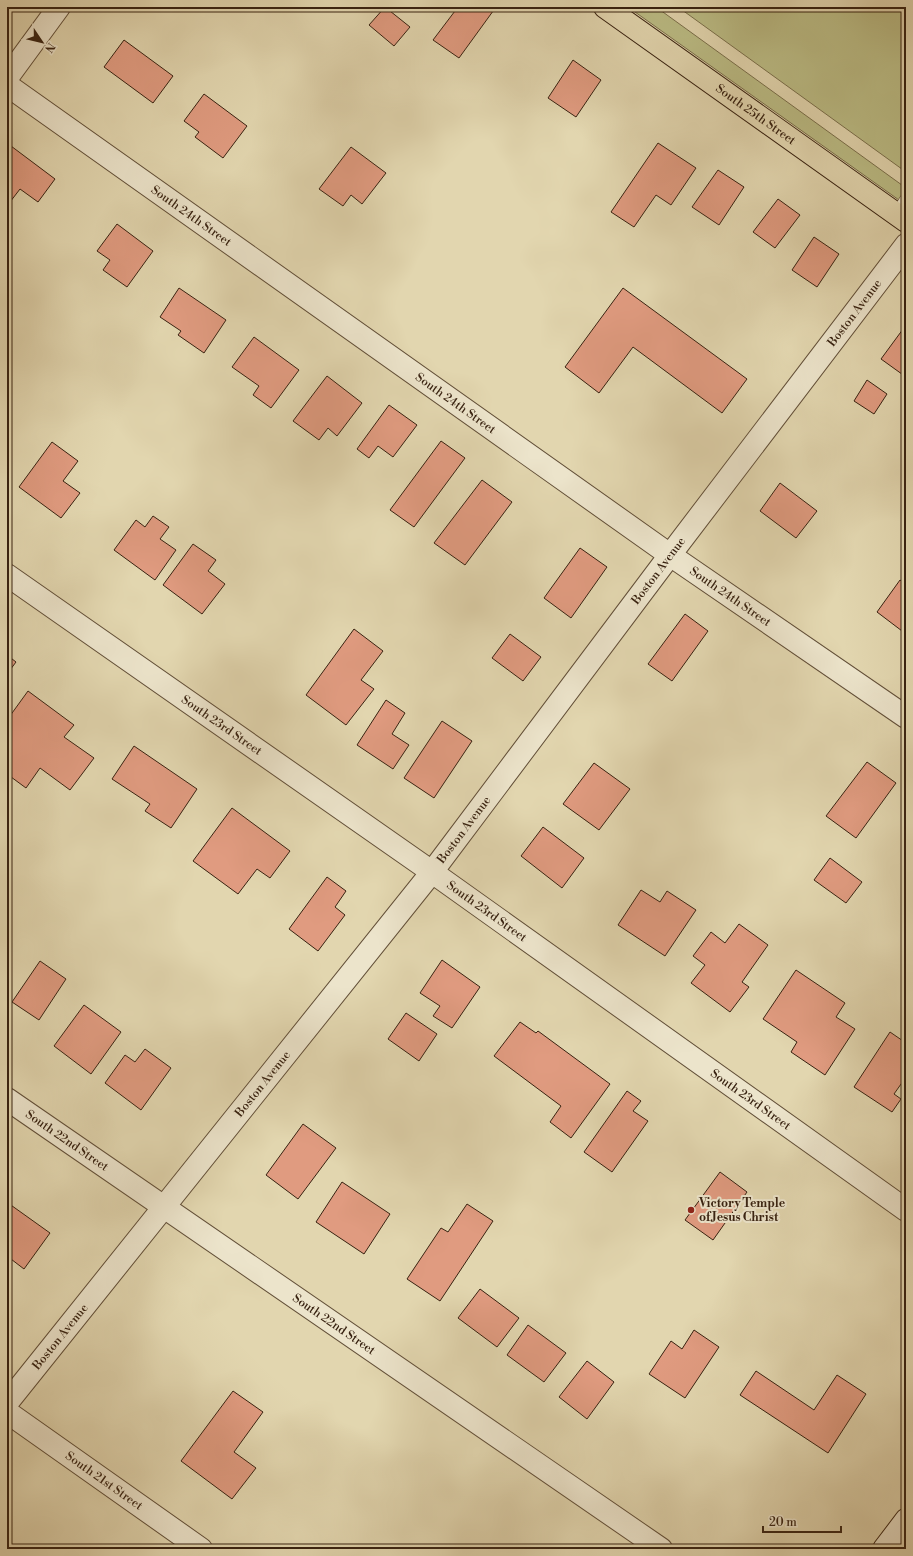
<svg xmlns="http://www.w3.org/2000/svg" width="913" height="1556" font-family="'Libre Bodoni',serif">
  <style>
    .green { fill: #bbbc85; stroke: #7a6f4b }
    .building { fill: #e09b80; stroke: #382211 }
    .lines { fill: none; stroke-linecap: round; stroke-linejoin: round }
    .service-casing { stroke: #624f38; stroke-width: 14 }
    .minor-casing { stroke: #624f38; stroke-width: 24 }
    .tertiary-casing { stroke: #624f38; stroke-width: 24 }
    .secondary-casing { stroke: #382211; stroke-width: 24 }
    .primary-casing { stroke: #382211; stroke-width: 24 }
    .service { stroke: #ece4cb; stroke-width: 13 }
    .minor { stroke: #ece4cb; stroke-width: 22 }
    .tertiary { stroke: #ece4cb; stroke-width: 22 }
    .secondary { stroke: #ece4cb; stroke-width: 22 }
    .primary { stroke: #e2d6af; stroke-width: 22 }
    .poi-dot { fill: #8f2418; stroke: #ece4cb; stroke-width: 1.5 }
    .labels { text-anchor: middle; stroke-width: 4; stroke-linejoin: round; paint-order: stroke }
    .street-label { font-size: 12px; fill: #382211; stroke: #ece4cb }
    .poi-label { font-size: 12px; font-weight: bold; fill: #382211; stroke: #ece4cb; text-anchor: start }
  </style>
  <rect width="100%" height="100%" fill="#e2d6af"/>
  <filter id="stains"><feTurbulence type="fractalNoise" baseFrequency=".005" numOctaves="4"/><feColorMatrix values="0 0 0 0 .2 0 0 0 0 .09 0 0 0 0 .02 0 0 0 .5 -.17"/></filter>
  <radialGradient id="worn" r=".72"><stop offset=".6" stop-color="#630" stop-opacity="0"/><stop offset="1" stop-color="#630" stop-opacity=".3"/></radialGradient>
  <!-- green -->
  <g class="green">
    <polygon points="628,7 656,7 906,188 906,205"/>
    <polygon points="678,7 906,7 906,172"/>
  </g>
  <!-- building -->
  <g class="building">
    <polygon points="385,7 410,27 394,46 369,25"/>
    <polygon points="458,7 496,7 459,58 433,40"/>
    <polygon points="124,40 173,76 153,103 104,67"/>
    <polygon points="573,60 601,80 576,117 548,98"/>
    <polygon points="204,94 247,126 223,158 195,137 199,132 184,121"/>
    <polygon points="658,143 696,168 671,205 656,195 634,227 611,212"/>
    <polygon points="11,146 55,179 38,202 20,189 10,202 7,199 7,152"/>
    <polygon points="351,147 386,173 362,204 351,195 343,206 319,189"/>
    <polygon points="718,170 744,187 719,225 692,207"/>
    <polygon points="778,199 800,215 775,248 753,232"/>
    <polygon points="117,224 153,251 127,287 103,270 110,260 97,251"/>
    <polygon points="814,237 839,254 817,287 792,270"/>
    <polygon points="179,288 226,320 204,353 178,335 181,331 160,317"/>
    <polygon points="623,288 747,379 722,413 633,347 599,393 565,367"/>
    <polygon points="906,325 906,377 881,359"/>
    <polygon points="254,337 299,370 271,408 253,395 259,386 232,367"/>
    <polygon points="327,376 362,403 337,436 328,428 319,440 293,421"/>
    <polygon points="867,380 887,394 874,414 854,401"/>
    <polygon points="389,405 417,425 393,457 378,446 369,458 357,449"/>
    <polygon points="441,441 465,458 414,527 390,510"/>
    <polygon points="52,442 78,461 63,481 80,493 61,518 19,487"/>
    <polygon points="482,480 512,502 465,565 434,543"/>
    <polygon points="780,483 817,511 796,538 760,511"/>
    <polygon points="153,516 169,527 160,539 176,550 155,580 114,550 136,520 145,527"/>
    <polygon points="193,544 216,560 208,571 225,584 202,614 163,585"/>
    <polygon points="580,548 607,567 571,618 544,598"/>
    <polygon points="900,580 906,584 906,634 877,612"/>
    <polygon points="685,614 708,631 672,681 648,664"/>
    <polygon points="354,629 383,651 361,680 374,689 346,725 306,695"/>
    <polygon points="510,634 541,657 523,681 492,658"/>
    <polygon points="7,655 16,662 7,674"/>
    <polygon points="28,691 74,725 64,737 94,758 70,790 40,768 26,788 7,774 7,720"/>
    <polygon points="386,700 405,713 392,734 409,745 393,769 357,745"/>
    <polygon points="442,721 472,741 434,798 404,778"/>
    <polygon points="134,746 197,789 171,828 145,811 150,804 112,779"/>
    <polygon points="867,762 896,783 856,838 826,816"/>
    <polygon points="594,763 630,789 599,830 563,804"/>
    <polygon points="232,808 290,851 270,878 257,869 238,894 193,861"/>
    <polygon points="543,827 584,858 562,888 521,856"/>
    <polygon points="830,858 862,882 846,903 814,880"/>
    <polygon points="327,877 346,891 335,907 345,915 318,951 289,929"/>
    <polygon points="641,890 660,902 667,891 696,910 665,956 618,925"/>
    <polygon points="739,924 768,945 742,982 749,987 730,1012 691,983 705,965 693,956 711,932 725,943"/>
    <polygon points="442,960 480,987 452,1028 433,1016 440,1006 420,993"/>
    <polygon points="40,961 66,979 39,1020 12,1002"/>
    <polygon points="796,970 845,1003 836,1017 855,1029 825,1075 791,1052 797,1042 763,1019"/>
    <polygon points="84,1005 121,1032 91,1074 54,1046"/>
    <polygon points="406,1013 437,1034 419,1061 388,1039"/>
    <polygon points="520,1022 536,1033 538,1031 610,1084 571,1138 550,1122 561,1106 494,1056"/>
    <polygon points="890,1032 906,1043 906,1077 894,1094 901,1099 892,1112 854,1087"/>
    <polygon points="145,1049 171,1068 141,1110 105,1083 125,1055 135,1062"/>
    <polygon points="627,1091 641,1101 633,1111 648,1121 612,1172 584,1152"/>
    <polygon points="303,1124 336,1148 298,1199 266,1175"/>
    <polygon points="720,1172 747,1192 713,1240 685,1220"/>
    <polygon points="342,1182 390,1214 364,1254 316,1222"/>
    <polygon points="8,1203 50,1233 24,1269 7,1256"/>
    <polygon points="467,1204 493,1221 440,1301 407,1279 441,1228 448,1232"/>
    <polygon points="480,1289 519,1318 497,1347 458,1318"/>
    <polygon points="528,1325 566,1353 544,1382 507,1355"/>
    <polygon points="694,1330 719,1347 685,1398 649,1374 671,1341 682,1349"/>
    <polygon points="587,1361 614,1382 587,1419 559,1397"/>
    <polygon points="756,1371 814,1410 837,1375 866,1394 828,1453 740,1395"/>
    <polygon points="233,1391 263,1412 234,1452 256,1468 232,1499 181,1461"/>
  </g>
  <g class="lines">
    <!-- service casing -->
    <g class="service-casing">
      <polyline id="service" points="897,215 906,200"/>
    </g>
    <!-- minor casing -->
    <g class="minor-casing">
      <g id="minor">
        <path id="s1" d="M7,85L670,555L906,717"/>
        <path id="s2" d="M7,575L432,872L906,1210"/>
        <path id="s3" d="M7,1099L661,1549"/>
        <path id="s4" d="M7,1403L432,872L670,555L906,245"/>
        <path id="s5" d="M7,1412L201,1549"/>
      </g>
    </g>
    <!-- tertiary casing -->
    <g class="tertiary-casing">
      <polyline id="tertiary" points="7,78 59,7"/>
    </g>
    <!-- secondary casing -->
    <g class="secondary-casing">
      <polyline id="secondary" points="884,1549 906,1520"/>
    </g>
    <!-- primary casing -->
    <g class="primary-casing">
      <g id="primary">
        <path id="s6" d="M605,7L906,221"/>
      </g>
    </g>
    <!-- service -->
    <use href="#service" class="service"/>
    <!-- minor -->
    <use href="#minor" class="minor"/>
    <!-- tertiary -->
    <use href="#tertiary" class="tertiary"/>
    <!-- secondary -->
    <use href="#secondary" class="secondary"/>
    <!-- primary -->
    <use href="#primary" class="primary"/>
  </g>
  <!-- markers -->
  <circle class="poi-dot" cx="691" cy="1210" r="4"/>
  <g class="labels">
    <!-- street labels -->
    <g class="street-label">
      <text dy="4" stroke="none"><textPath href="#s6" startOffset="185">South 25th Street</textPath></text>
      <text dy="4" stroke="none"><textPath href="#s1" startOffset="226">South 24th Street</textPath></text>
      <text dy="4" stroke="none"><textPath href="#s4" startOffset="1381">Boston Avenue</textPath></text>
      <text dy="4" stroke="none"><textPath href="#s1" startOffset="550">South 24th Street</textPath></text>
      <text dy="4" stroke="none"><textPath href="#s4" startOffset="1057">Boston Avenue</textPath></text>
      <text dy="4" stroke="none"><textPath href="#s1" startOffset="886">South 24th Street</textPath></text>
      <text dy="4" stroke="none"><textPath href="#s2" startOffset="262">South 23rd Street</textPath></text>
      <text dy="4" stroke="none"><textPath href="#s4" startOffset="733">Boston Avenue</textPath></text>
      <text dy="4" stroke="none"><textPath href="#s2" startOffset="586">South 23rd Street</textPath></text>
      <text dy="4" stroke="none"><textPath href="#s4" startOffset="409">Boston Avenue</textPath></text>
      <text dy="4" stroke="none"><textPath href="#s2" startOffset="910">South 23rd Street</textPath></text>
      <text dy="4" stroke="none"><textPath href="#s3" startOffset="73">South 22nd Street</textPath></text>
      <text dy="4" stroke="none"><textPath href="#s3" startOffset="397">South 22nd Street</textPath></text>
      <text dy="4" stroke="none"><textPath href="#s4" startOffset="85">Boston Avenue</textPath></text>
      <text dy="4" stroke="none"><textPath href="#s5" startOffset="119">South 21st Street</textPath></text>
    </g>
    <!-- poi labels -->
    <g class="poi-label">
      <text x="699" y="1207">Victory Temple<tspan x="699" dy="14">of Jesus Christ</tspan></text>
    </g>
  </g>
  <!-- margin -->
  <rect width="913" height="1556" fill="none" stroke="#e2d6af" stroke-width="24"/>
  <rect x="8" y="8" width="897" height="1540" fill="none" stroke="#382211" stroke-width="2"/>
  <rect x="12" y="12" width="889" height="1532" fill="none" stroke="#382211"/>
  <!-- north arrow -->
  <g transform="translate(42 42) rotate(125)" stroke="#ece4cb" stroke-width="3" paint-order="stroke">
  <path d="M0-3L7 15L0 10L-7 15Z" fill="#382211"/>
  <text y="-6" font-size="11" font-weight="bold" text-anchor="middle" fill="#382211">N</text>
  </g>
  <!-- scale -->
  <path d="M763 1526v6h78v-6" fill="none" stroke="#382211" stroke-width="2"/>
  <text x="769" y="1526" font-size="12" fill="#382211" stroke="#ece4cb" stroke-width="3" paint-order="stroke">20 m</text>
  <rect width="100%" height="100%" filter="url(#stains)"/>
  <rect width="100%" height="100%" fill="url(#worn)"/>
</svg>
